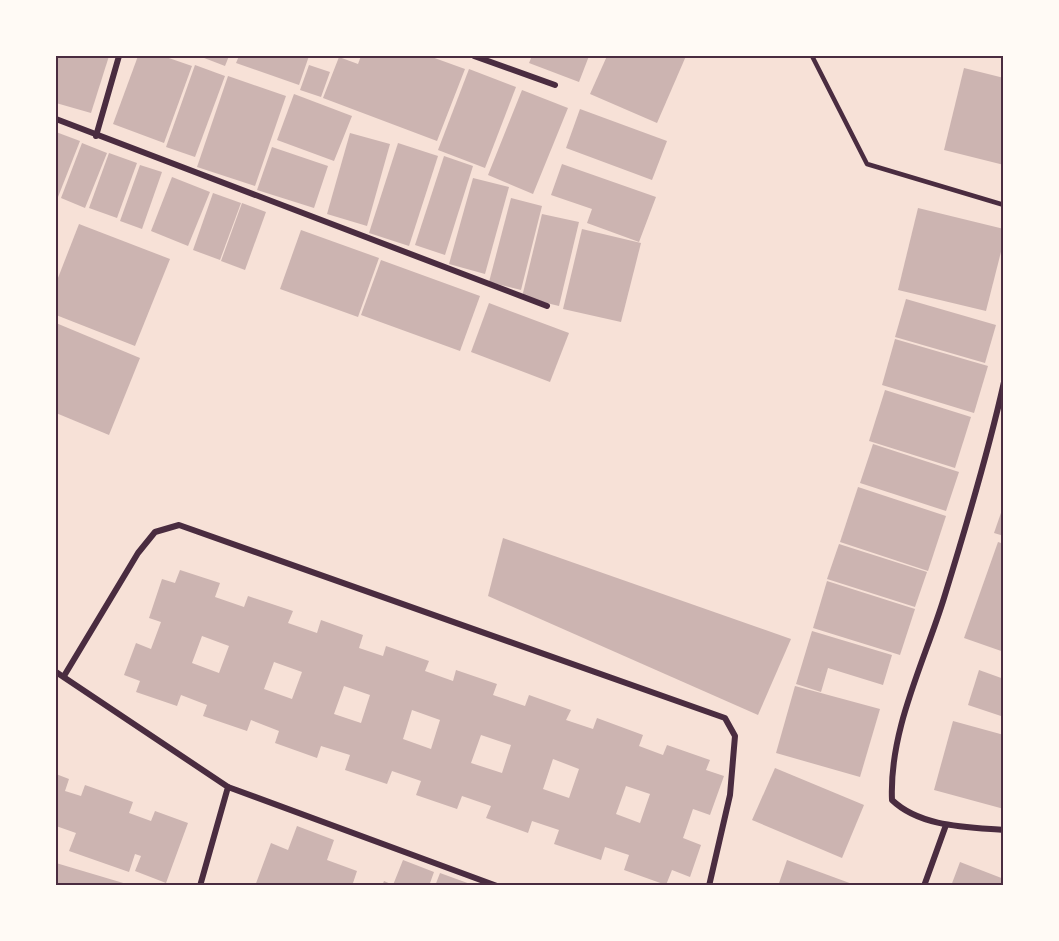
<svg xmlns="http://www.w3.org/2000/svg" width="1059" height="941" font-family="'IBM Plex Sans',sans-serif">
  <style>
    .building { fill: #ccb4b1; fill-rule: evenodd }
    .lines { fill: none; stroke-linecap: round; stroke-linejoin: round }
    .service { stroke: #4a2c40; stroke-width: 4.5 }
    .minor { stroke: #4a2c40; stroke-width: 6 }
    .neatline { fill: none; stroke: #4a2c40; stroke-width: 2 }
  </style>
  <rect width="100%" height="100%" fill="#f7e1d7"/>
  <!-- building -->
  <g class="building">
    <polygon points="56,56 109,56 91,113 56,103"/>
    <polygon points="138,56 163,56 192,66 164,143 113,124"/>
    <polygon points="199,56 229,56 225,66"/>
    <polygon points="239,56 309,56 299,85 236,63"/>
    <polygon points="361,56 429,56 465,69 437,141 323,98 339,57 358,64"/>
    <polygon points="532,56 589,56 579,82 529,63"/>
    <polygon points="607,56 686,56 657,123 590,94"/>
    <polygon points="195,65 225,76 195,157 166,147"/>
    <polygon points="309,65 330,72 321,97 300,90"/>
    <polygon points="964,68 1004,78 1004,165 944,150"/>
    <polygon points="469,69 516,87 485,168 438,150"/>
    <polygon points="228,76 286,96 255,186 197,167"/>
    <polygon points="522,90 568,108 533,194 488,175"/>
    <polygon points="294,94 352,116 334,161 277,140"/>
    <polygon points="580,109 667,141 652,180 566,148"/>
    <polygon points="56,132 80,141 58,197 56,196"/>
    <polygon points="350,133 390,144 367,226 327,214"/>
    <polygon points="82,143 107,153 85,208 61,198"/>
    <polygon points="398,143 438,156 409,246 369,233"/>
    <polygon points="272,147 328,166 314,208 257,190"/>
    <polygon points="109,153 137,163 117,218 89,208"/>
    <polygon points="444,156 473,166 445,255 415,245"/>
    <polygon points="562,164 656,197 639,242 587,223 592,209 551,195"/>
    <polygon points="140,165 162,172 142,229 120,221"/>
    <polygon points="172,177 210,192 188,246 151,231"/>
    <polygon points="473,178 509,187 485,274 449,264"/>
    <polygon points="213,193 241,203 220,260 193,250"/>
    <polygon points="511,198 542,206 521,290 489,282"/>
    <polygon points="242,203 266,212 245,270 221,261"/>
    <polygon points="918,208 1004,229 1004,240 986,311 898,290"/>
    <polygon points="542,214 579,222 559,306 522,297"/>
    <polygon points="79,224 170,259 135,346 56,315 56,283"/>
    <polygon points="582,229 641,243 621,322 563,309"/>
    <polygon points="301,230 379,258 358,317 280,289"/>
    <polygon points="381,260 480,296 460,351 361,315"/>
    <polygon points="906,299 996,325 985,363 895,337"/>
    <polygon points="489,303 569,333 550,382 471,352"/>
    <polygon points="56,323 140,358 109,435 56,413"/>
    <polygon points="895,339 988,366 974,413 882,385"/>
    <polygon points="885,390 971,417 955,468 869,441"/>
    <polygon points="873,444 959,472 946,511 860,483"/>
    <polygon points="858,487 946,516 928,571 840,542"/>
    <polygon points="1003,507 1004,507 1004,536 994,533"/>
    <polygon points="503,538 791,639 758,715 488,596"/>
    <polygon points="998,542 1004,544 1004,652 964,638"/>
    <polygon points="839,544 927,572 915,607 827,579"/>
    <path d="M180,570L220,583L215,597L244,607L248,596L293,611L288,623L317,633L321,620L363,635L359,648L383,656L386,646L429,661L425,671L453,681L456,670L497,684L493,695L525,706L529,695L571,710L566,720L593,729L597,718L643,735L639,746L663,755L667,745L710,760L706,770L724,776L710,815L693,809L683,838L701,845L690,877L672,870L666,885L624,870L629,855L605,847L601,860L554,844L559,830L532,821L528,833L486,818L491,806L462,796L457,809L416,795L421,781L392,771L387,784L345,770L350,755L321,746L317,758L275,743L279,731L251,720L247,731L203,716L207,705L181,695L177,706L136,692L140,681L124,675L136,643L151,649L161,622L149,618L162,579L175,583ZM202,636L229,646L219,673L192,663ZM274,662L302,672L292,699L264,689ZM344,686L370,695L361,723L334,714ZM412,710L440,720L431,749L403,739ZM481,735L511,745L502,773L471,763ZM553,759L579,769L569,798L543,789ZM626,786L650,794L640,823L616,814Z"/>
    <polygon points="827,581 915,609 900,655 813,628"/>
    <polygon points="812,631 892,655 883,685 828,668 821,692 796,684"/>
    <polygon points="979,670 1004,679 1004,717 968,705"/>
    <polygon points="795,686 880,709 860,777 776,753"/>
    <polygon points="953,721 1004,735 1004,809 934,790"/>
    <polygon points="775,768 864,805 842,858 752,820"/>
    <polygon points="56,774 69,779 65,791 81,796 85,785 133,802 129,813 151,821 155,811 188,823 166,883 135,871 141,856 135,854 129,872 69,851 76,833 56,826"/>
    <polygon points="297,826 334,840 327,860 357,871 352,886 255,886 271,843 288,850"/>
    <polygon points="403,860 434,872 429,886 382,886 384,881 393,885"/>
    <polygon points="787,860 855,885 855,886 778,886"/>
    <polygon points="960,862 1004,879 1004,886 951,886"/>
    <polygon points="56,863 130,885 129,886 56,886"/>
    <polygon points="440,873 473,885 473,886 435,886"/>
  </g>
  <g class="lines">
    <!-- service -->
    <polyline class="service" points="812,56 867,164 1004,205"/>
    <!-- minor -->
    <g class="minor">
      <polyline points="474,56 555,85"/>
      <polyline points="56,119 547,306"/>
      <polyline points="96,136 119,56"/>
      <path d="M1004,382C988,454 966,527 944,598C924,663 889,730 892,800C920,827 967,827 1004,830"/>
      <polyline points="56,672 228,787 200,886"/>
      <polyline points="64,676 138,553 155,532 179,525 725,718 735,736 730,795 709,886"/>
      <polyline points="228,787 497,886"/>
      <polyline points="924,886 946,825"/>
    </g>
  </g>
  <!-- border -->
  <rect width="1059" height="941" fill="none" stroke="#fffaf5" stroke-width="114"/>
  <rect x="57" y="57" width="945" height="827" class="neatline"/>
</svg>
